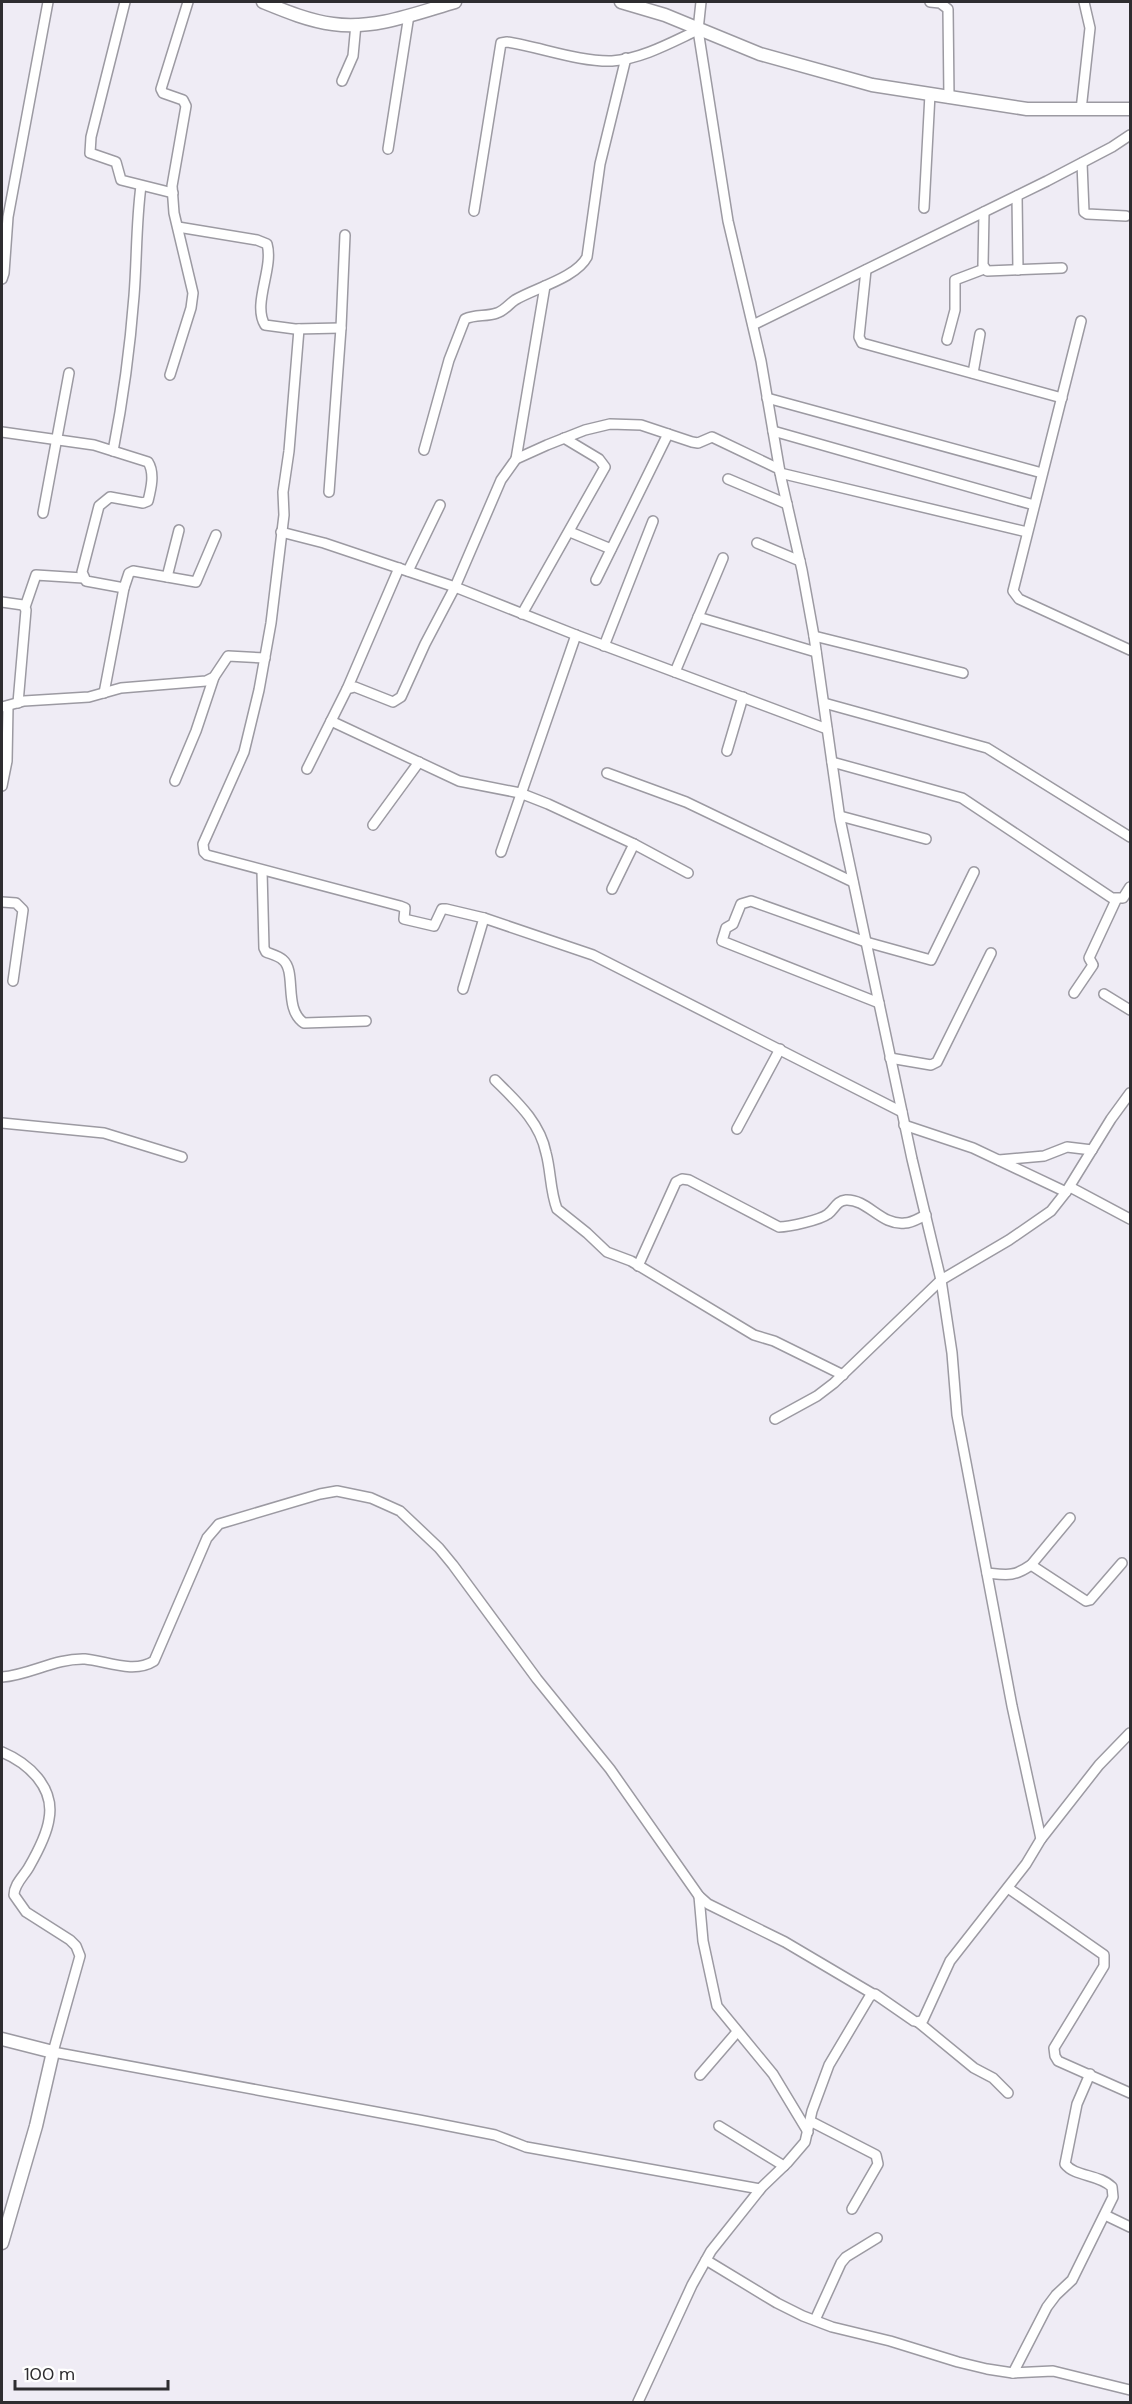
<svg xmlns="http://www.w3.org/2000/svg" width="1132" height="2404" font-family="'DM Sans',sans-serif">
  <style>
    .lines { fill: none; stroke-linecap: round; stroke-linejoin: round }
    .minor-casing { stroke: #9c9aa2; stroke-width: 12 }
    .tertiary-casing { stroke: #9c9aa2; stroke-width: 15 }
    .minor { stroke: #fff; stroke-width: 9 }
    .tertiary { stroke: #fff; stroke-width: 12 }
  </style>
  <rect width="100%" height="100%" fill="#efecf5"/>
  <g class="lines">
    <!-- minor casing -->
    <g class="minor-casing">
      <g id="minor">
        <polyline points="125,2 91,137 90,153 116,162 121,180 173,193"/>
        <polyline points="701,2 698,30 728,221 761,361 781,478 802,570 814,636 840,819 912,1159 941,1280 952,1353 957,1415 1012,1706 1041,1839"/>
        <polyline points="930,2 940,3 948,9 949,98"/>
        <polyline points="342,81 353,56 356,24"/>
        <polyline points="1081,110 1090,28 1084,2"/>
        <polyline points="388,149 409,15"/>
        <polyline points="1082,163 1084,212 1087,214 1126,216"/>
        <polyline points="1017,196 1018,270"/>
        <polyline points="924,208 930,94"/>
        <path d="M474,211L501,43L507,42C540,47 579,62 612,61C642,59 672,42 698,30"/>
        <polyline points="984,212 983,265 987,271 1062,268"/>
        <path d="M178,227L257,240L267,244C274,268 252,304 265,325L295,329L341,328"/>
        <polyline points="866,270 859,337 862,343 1062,398"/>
        <polyline points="2,279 4,273 8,217 48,2"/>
        <polyline points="1081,321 1013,591 1019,599 1130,650"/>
        <polyline points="753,325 1047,181 1112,147 1130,135"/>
        <polyline points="299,329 289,451 283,492 284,515 271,623 259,690 244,752 203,844 204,852 207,855 400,906 405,908 404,919 434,926 442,909 446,909 484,918 593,955 902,1112"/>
        <polyline points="947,340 955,310 955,280 984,269"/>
        <polyline points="973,373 980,334"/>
        <polyline points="170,375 191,308 193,293 174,213 172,186 186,106 183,100 163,93 161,89 188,2"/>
        <polyline points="767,398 1042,473"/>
        <polyline points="773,431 1034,505"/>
        <path d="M2,432L94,445L113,451C123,400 130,348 134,296C137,259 136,223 141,186"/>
        <path d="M424,450L449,360L465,319C476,314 486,317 497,313C504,311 509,304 515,300C535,288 576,278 587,257L600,164L626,58"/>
        <path d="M113,451L148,462C155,473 151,489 148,501L143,503L110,497L99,506L82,572L86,581L124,588"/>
        <polyline points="516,459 545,286"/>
        <polyline points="780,473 1027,532"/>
        <polyline points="728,479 787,504"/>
        <polyline points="329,492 341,328 345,235"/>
        <polyline points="43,513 69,373"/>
        <polyline points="281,532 324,543 455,587 576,635 827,729"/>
        <polyline points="570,532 611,549"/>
        <polyline points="757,543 800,561"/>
        <polyline points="408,571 440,505"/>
        <polyline points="167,577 179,530"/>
        <polyline points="596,580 668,434"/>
        <polyline points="2,602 23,605 26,610 18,703"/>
        <polyline points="25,607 36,575 83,578"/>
        <polyline points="522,614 605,467 599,459 564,438"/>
        <polyline points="698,617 816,652"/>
        <polyline points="814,636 963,673"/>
        <polyline points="604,646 653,521"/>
        <polyline points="675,672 723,558"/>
        <polyline points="347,689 399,568"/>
        <polyline points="104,693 124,588 129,573 133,571 196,582 216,535"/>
        <polyline points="824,703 987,748 1130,837"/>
        <polyline points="2,707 24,701 89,697 121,688 206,681 214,677 228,656 265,658"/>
        <polyline points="331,721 459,781 520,793 548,804 634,844 688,873"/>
        <polyline points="727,751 743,697"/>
        <polyline points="832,762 962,798 1112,898 1123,898 1130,887"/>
        <polyline points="307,769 347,689 355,687 393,702 401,697 425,644 455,587 501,480 516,459 547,445 585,430 610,424 641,425 692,442 698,443 712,437 779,469"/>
        <polyline points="607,773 686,802 853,882"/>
        <polyline points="175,781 196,731 214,677"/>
        <polyline points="2,786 7,761 8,706"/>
        <polyline points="840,816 926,839"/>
        <polyline points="373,825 419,762"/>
        <polyline points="501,852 576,635"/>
        <path d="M262,871L264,948L266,952C271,954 279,956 283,960C297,972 283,1009 304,1023L366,1021"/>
        <polyline points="612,889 634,844"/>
        <polyline points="2,902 16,903 23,910 13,981"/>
        <polyline points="463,989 484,918"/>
        <polyline points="1074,993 1093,965 1089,958 1116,900"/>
        <polyline points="1104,994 1130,1010"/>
        <polyline points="879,1003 722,941 726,928 733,924 741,904 751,901 866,942 931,960 974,872"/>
        <polyline points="890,1058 931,1065 937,1062 991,953"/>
        <path d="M495,1080C516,1101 540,1122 546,1153C551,1171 550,1191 557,1209L587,1233L607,1252L631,1261L754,1335L774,1341L843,1375"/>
        <polyline points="2,1123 104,1133 182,1157"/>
        <polyline points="904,1125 973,1148 1066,1192"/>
        <polyline points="737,1129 780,1049"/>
        <polyline points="999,1160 1044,1156 1067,1147 1092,1150"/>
        <polyline points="1070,1187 1130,1219"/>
        <path d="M638,1266L676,1182L682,1179L689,1180L779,1227C789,1227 820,1220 828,1214C835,1209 836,1201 846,1200C868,1199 881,1226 905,1223C912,1223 919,1218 926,1215"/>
        <polyline points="775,1419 817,1396 834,1383 941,1280 1009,1240 1051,1211 1066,1192 1111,1119 1130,1093"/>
        <polyline points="1031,1565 1086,1601 1090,1600 1122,1563"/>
        <path d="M987,1573C1007,1575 1014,1577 1031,1565L1070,1518"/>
        <path d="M2,1677C30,1675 55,1658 85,1659C106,1661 134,1674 154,1661L207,1538L219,1524L320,1494L337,1491L371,1498L400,1511L439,1548L453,1565L537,1679L610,1769L699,1896L708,1904L785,1942L873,1994"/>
        <path d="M2,1752C28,1763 55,1787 49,1819C47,1834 37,1853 29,1867C24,1876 14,1884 14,1895L26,1912L70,1940L76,1946L80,1956L53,2052L419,2120L495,2135L526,2147L760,2189"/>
        <polyline points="1008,1888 1104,1955 1104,1966 1054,2048 1055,2056 1058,2061 1130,2093"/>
        <polyline points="699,1896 703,1941 717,2006 773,2074 808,2132"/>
        <polyline points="918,2022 974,2068 993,2078 1008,2093"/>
        <polyline points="700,2075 737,2032"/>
        <polyline points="810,2121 876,2155 878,2164 852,2209"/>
        <polyline points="719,2126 784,2166"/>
        <polyline points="1105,2215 1130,2227"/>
        <polyline points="706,2260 777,2303 803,2316 832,2327 890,2341 958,2362 987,2369 1013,2373 1053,2371 1130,2390"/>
        <polyline points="815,2320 841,2263 846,2257 877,2238"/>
        <path d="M1013,2373L1047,2307L1056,2295L1072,2280L1113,2197L1112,2187C1099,2174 1075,2177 1065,2164L1077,2104L1090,2074"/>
        <polyline points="638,2402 692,2285 711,2251 762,2187 787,2163 805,2142 812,2111 829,2065 870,1996 875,1994 914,2021 918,2022 923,2020 950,1961 1026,1864 1041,1839 1099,1765 1130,1733"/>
      </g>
    </g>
    <!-- tertiary casing -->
    <g class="tertiary-casing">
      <g id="tertiary">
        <path d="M263,2C285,11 309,21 333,24C374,30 417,13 455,2"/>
        <polyline points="621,2 665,15 760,54 872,85 1027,109 1130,109"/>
        <polyline points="2,2039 53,2052 36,2126 2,2243"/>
      </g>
    </g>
    <!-- minor -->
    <use href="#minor" class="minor"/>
    <!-- tertiary -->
    <use href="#tertiary" class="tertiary"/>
  </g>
  <!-- border -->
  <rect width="1132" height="2404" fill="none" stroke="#2e2d30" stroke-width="6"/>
  <!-- scale -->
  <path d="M15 2380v9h153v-9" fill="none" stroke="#2e2d30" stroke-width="3"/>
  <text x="24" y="2380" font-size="18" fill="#2e2d30" stroke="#ffffff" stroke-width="4.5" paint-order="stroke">100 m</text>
</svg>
